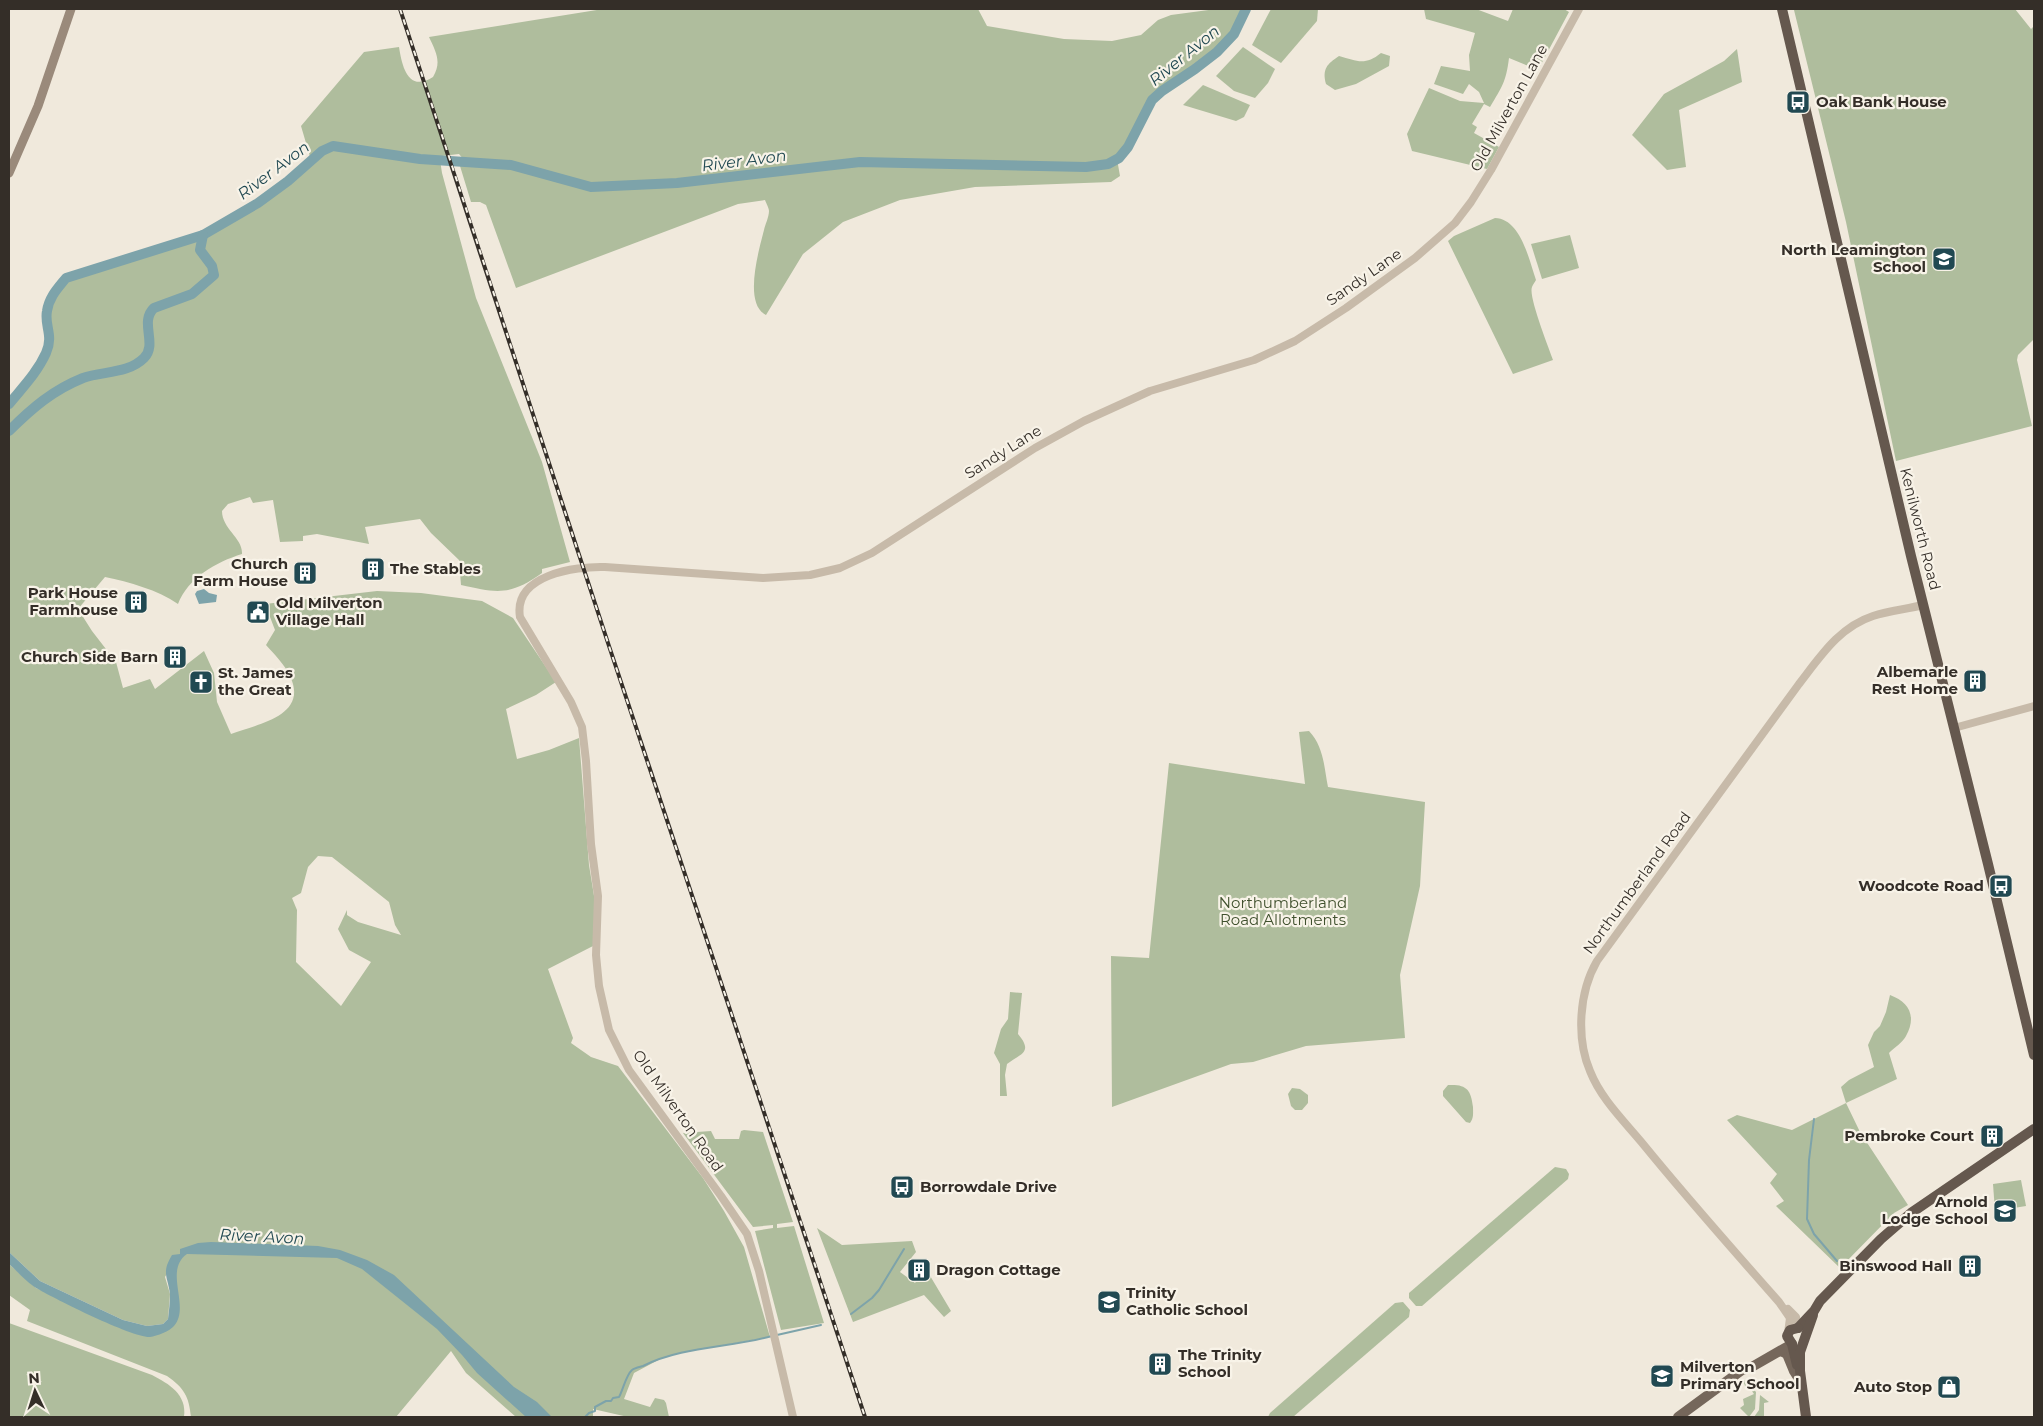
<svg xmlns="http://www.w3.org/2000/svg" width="2043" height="1426" font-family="Montserrat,sans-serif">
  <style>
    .green { fill: #afbd9d; fill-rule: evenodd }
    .water { fill: #7da3aa }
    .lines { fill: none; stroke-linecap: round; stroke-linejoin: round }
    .stream { stroke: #7da3aa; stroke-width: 2 }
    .river { stroke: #7da3aa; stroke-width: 10 }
    .tertiary { stroke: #c7baa9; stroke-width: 8 }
    .secondary { stroke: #9a8a7b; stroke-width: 9 }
    .primary { stroke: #75675b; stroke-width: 10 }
    .trunk { stroke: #65584e; stroke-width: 10 }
    .rail-casing { stroke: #342e28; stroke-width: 4 }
    .rail { stroke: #f8f3e8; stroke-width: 2; stroke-dasharray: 5.5; stroke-linecap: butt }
    .labels { text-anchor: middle; stroke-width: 4.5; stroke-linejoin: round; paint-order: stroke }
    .poi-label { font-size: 15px; font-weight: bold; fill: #342e28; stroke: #f8f3e8; text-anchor: end }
    .street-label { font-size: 15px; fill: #342e28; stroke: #f8f3e8 }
    .park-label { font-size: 15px; fill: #40512e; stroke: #f8f3e8 }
    .water-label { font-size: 16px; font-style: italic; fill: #214952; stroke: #f8f3e8 }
  </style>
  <rect width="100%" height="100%" fill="#f0e9dc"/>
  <!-- green -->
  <g class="green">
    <path d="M603,9H978L987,26L1064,39L1112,41L1141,35L1158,20L1171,15L1216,9H1246L1234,34L1212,55L1162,91L1150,103L1128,147L1112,161L1117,159L1120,176L1111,182L975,187L900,200L843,222L803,254L766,315C743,304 759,250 764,230C765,225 769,217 769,211C769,208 766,203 765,200L738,204L516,288L486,205L480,202H471L460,166L465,161L459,154L442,156L440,160L442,173L476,298L542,462L570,562L542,569V573C510,596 497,593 461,585L459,560L431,533L420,519L365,527L369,544L317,534L303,536V541L280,542L273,500L253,503L250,497L228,504L222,511C222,529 243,538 242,554C216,562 188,578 178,604C158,590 129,582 105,577L78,609L92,631L116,662L123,688L150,679L155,689L204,651L214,673L217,702L231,734C258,724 309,716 290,676C285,665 274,654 266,645L275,630L265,604L377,591L421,593L482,601L513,618L556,682L536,695L506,709L517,759L549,750L579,738L589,865L595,902L593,946L548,969L573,1038L571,1043L591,1057L618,1066L703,1178L724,1211L744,1247L770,1337L679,1353L662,1358L634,1373L624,1399L650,1407L655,1398L664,1400L666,1403L669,1417H628L593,1409V1417H516L466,1373L451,1351L396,1417H191C189,1396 184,1388 167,1376L27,1321L30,1310L9,1295V1264L36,1288L149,1337L171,1320L172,1265L165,1277L170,1294L168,1319L163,1324L147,1326L123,1320L40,1281L9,1252V404C22,388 37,373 46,353C54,336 44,326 47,311C49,297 58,288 66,278L203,235L258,203L288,181L311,160L301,126L364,52L399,47C402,66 408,93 433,77C442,62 436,52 429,37ZM318,856L332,857L389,902L395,925L401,935L358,922L347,915V910L338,929L349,950L371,962L341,1006L296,962L297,910L292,898L301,893L308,867Z"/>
    <polygon points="1271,9 1318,9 1317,21 1281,63 1252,45"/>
    <path d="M1424,9H1476L1508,21L1513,9H1564L1569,12L1538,70L1509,58C1506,82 1502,87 1490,107L1484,104L1472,124L1477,127L1474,133L1499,147L1487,169L1412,151L1407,134L1429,88L1460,101L1484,103L1479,92L1469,84L1463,94L1434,84L1441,66L1470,71L1469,55L1475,33L1426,19Z"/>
    <polygon points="1796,9 2015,9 2031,29 2034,26 2034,339 2018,355 2017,360 2032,426 1896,461 1846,222 1794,10"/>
    <polygon points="1243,47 1275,69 1268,83 1255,98 1234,91 1216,76"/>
    <polygon points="1737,49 1742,82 1679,110 1686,167 1667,170 1632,135 1664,94 1724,61"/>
    <path d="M1381,53L1390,56L1389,66L1356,84L1335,90L1326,84C1322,69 1327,64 1339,56C1357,61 1365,66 1381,53Z"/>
    <polygon points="1203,85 1250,105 1244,117 1236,121 1183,105"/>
    <path d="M1495,218C1521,219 1529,260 1536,280C1535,282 1533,284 1532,287C1528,296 1549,348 1553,360L1513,374L1448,241L1454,236Z"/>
    <polygon points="1570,235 1579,268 1542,279 1531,244"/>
    <path d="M1309,731C1324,747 1324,767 1328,787L1425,802L1420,886L1400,975L1405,1038L1306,1046L1253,1062L1231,1064L1112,1107L1111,956L1149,958L1169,763L1305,784L1299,732Z"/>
    <path d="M1010,992L1022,993L1018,1034C1034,1053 1020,1054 1007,1064L1005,1075L1007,1096H1000V1064L994,1053L1001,1029L1008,1019Z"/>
    <path d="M1890,995C1909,1002 1917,1016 1906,1036C1903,1042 1894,1048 1889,1053L1897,1079L1846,1103L1860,1132L1908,1205L1894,1213L1840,1268L1776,1206L1784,1201L1770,1183L1777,1174L1727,1120L1737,1115L1792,1130L1846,1103L1841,1087L1849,1080L1874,1067L1868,1045L1874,1032L1880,1026L1886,1012Z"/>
    <path d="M1448,1085C1466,1084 1471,1089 1473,1107C1473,1113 1474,1118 1470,1123L1466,1122L1443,1096V1091Z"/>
    <polygon points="1292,1088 1300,1089 1308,1095 1308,1103 1302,1110 1295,1110 1291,1106 1288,1094"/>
    <polygon points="744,1130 763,1132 793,1222 777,1224 777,1228 794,1226 824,1323 781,1330 755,1231 773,1228 773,1225 753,1227 683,1133 711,1131 715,1139 739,1139 741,1131"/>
    <polygon points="1555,1167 1566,1169 1569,1174 1568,1179 1422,1306 1416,1306 1409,1298 1409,1293"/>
    <polygon points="2021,1180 2026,1206 1995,1211 1993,1184"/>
    <polygon points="817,1228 842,1245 912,1241 916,1252 900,1272 915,1283 926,1269 951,1311 944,1317 924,1295 853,1322"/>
    <polygon points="1403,1302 1410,1310 1409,1317 1293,1417 1268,1417 1270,1413 1395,1303"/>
    <path d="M9,1323L152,1375C169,1384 187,1394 184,1417H9Z"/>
    <polygon points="1745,1380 1756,1392 1755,1409 1749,1417 1740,1408 1744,1405 1743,1399 1754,1394 1749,1387 1746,1389 1744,1383 1736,1390 1735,1389"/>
    <polygon points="1760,1395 1769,1402 1764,1403 1764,1417 1754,1417 1759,1410"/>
  </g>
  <!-- water -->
  <g class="water">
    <polygon points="204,589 209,593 217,595 216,602 199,604 195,594 197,591"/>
    <path d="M211,1242L318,1246L340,1250L367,1260L394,1275L514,1387L537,1402L552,1417H526L477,1373L462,1355L437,1329L362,1269L337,1258L187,1254C163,1271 191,1306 174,1326C170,1331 157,1336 150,1337C133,1338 55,1299 38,1289C27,1283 18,1272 9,1264V1252L40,1281L123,1320L147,1326L163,1324L168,1319C169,1311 170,1302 170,1294C168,1277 161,1273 172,1255L180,1254V1249L198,1243Z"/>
  </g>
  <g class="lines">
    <!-- stream -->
    <g class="stream">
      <polyline points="1814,1119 1809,1160 1807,1219 1814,1234 1837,1261"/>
      <polyline points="851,1314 872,1298 879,1290 904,1249"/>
      <polyline points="777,1335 821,1325"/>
      <path d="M585,1417L589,1413L595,1411V1407L606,1401H611L613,1398L619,1397C623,1390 626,1375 632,1370C635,1368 640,1367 643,1366C683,1346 730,1348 772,1336"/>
    </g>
    <!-- river -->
    <g class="river">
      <path d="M9,404C22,388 37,373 46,353C54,335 44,326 47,311C49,297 58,288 66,278L203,235L258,203L288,181L322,151L333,146L420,159L511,165L591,187L677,183L860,162L1086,167L1108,164L1119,158L1128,147L1152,100L1162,91L1195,69L1217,52L1234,34L1246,9"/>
      <path d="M9,431C32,408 53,390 83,378C103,371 128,374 144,358C158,344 139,322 154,308L192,294L214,275L212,266L200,250L203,235"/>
    </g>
    <!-- tertiary -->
    <g class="tertiary">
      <polyline points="1954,728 2034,706"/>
      <polyline points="1788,1309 1796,1317 1798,1328"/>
      <path d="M1788,1333L1790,1318L1779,1302C1733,1250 1687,1198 1643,1144C1624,1121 1601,1099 1590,1071C1576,1038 1579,992 1597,961L1799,684C1820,657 1839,627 1873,616C1889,611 1907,609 1923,605"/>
      <path d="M793,1417L759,1271L747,1234L721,1196L629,1070L609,1030L599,986L596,955L598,896L591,844L586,761L582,727L571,702L520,617C513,575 575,566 605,567L763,578L810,575L840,568L872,553L1035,448L1084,421L1150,391L1254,360L1295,341L1346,308L1415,258L1455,223L1471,202L1491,170L1579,9"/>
    </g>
    <!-- secondary -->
    <polyline class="secondary" points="9,173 38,106 71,9"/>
    <!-- primary -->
    <g class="primary">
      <polyline points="1781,1351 1787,1354 1794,1371 1801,1382"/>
      <polyline points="1678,1417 1742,1370 1750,1368 1792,1344"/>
    </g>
    <!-- trunk -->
    <g class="trunk">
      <polyline points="1782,9 1911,556 1988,864 2034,1055"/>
      <polyline points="1798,1328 1814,1311 1820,1301 1881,1239 1911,1213 2034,1129"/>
      <polyline points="1797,1365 1792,1344 1787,1336 1790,1330 1798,1328"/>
      <polyline points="1806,1417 1800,1371 1800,1352 1813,1315"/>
    </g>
    <!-- rail casing -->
    <g class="rail-casing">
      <path id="rail" d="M400,9C471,221 539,434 609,646C694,903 781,1160 865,1417"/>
    </g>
    <!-- rail -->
    <use href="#rail" class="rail"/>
  </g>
  <!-- icons -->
  <defs>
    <g id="bus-square" transform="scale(1.25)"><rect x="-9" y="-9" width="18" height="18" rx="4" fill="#214952" stroke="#f8f3e8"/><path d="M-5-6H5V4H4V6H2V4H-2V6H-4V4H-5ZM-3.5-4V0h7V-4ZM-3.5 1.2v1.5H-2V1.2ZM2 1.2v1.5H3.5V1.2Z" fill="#fff"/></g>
    <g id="school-square" transform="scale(1.25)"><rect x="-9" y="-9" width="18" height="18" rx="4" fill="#214952" stroke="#f8f3e8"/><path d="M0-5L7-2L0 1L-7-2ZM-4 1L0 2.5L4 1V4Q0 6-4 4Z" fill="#fff"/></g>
    <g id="building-square" transform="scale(1.25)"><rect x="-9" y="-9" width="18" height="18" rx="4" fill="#214952" stroke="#f8f3e8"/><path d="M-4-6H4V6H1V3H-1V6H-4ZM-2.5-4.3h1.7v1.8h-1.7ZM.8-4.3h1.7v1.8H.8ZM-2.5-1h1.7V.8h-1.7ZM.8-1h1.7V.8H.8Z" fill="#fff"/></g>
    <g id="civic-square" transform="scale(1.25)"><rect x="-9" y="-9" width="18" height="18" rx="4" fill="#214952" stroke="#f8f3e8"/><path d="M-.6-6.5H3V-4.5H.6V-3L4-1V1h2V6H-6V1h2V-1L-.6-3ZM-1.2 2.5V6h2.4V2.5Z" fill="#fff"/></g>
    <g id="church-square" transform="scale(1.25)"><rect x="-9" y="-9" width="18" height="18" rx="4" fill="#214952" stroke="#f8f3e8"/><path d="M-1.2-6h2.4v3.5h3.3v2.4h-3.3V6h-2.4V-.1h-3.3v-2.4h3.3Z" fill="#fff"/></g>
    <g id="shop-square" transform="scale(1.25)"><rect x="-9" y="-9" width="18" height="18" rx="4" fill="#214952" stroke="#f8f3e8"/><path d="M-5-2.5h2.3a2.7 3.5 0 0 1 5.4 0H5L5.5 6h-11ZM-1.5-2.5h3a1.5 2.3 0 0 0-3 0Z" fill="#fff"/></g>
  </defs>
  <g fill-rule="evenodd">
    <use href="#bus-square" x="1798" y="102"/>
    <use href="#school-square" x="1944" y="259"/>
    <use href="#building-square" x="373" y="569"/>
    <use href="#building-square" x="305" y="573"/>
    <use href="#building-square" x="136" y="602"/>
    <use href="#civic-square" x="258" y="612"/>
    <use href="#building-square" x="175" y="657"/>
    <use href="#building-square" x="1975" y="681"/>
    <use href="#church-square" x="201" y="682"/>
    <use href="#bus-square" x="2001" y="886"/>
    <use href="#building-square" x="1992" y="1136"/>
    <use href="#bus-square" x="902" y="1187"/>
    <use href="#school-square" x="2005" y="1211"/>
    <use href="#building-square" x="1970" y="1266"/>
    <use href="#building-square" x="919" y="1270"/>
    <use href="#school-square" x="1109" y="1302"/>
    <use href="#building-square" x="1160" y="1364"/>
    <use href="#school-square" x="1662" y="1376"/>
    <use href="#shop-square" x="1949" y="1387"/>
  </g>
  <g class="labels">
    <!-- poi labels -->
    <g class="poi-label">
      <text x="1816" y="107" text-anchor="start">Oak Bank House</text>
      <text x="1926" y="255">North Leamington<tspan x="1926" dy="17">School</tspan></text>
      <text x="288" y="569">Church<tspan x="288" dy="17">Farm House</tspan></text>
      <text x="390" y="574" text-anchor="start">The Stables</text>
      <text x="118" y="598">Park House<tspan x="118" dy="17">Farmhouse</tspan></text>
      <text x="276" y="608" text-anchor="start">Old Milverton<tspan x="276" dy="17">Village Hall</tspan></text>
      <text x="158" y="662">Church Side Barn</text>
      <text x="1958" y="677">Albemarle<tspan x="1958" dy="17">Rest Home</tspan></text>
      <text x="218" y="678" text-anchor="start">St. James<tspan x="218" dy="17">the Great</tspan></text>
      <text x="1984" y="891">Woodcote Road</text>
      <text x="1974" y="1141">Pembroke Court</text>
      <text x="920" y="1192" text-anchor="start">Borrowdale Drive</text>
      <text x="1988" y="1207">Arnold<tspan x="1988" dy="17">Lodge School</tspan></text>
      <text x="1952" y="1271">Binswood Hall</text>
      <text x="936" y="1275" text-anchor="start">Dragon Cottage</text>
      <text x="1126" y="1298" text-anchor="start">Trinity<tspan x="1126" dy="17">Catholic School</tspan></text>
      <text x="1178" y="1360" text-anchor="start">The Trinity<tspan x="1178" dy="17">School</tspan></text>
      <text x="1680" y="1372" text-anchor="start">Milverton<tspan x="1680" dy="17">Primary School</tspan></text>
      <text x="1932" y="1392">Auto Stop</text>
    </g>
    <!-- street labels -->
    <g class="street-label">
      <text transform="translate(1509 108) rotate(-61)" y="5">Old Milverton Lane</text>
      <text transform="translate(1364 277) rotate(-35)" y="5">Sandy Lane</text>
      <text transform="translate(1003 452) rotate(-32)" y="5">Sandy Lane</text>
      <text transform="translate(1920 529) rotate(76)" y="5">Kenilworth Road</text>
      <text transform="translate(1637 883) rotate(-54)" y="5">Northumberland Road</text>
      <text transform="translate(678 1111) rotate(55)" y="5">Old Milverton Road</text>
    </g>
    <!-- park labels -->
    <g class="park-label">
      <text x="1283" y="908">Northumberland<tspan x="1283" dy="17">Road Allotments</tspan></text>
    </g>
    <!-- water labels -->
    <g class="water-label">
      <text transform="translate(1184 55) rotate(-39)" y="6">River Avon</text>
      <text transform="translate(744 160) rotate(-7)" y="6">River Avon</text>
      <text transform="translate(273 170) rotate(-37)" y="6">River Avon</text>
      <text transform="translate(262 1236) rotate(3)" y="6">River Avon</text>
    </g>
  </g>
  <!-- border -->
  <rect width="2043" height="1426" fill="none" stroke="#342e28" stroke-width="20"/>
  <!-- north arrow -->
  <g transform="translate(35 1391) rotate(356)" stroke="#f8f3e8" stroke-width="4" paint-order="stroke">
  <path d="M0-4L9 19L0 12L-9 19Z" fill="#342e28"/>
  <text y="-8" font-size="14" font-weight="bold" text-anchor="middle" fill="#342e28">N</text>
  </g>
</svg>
